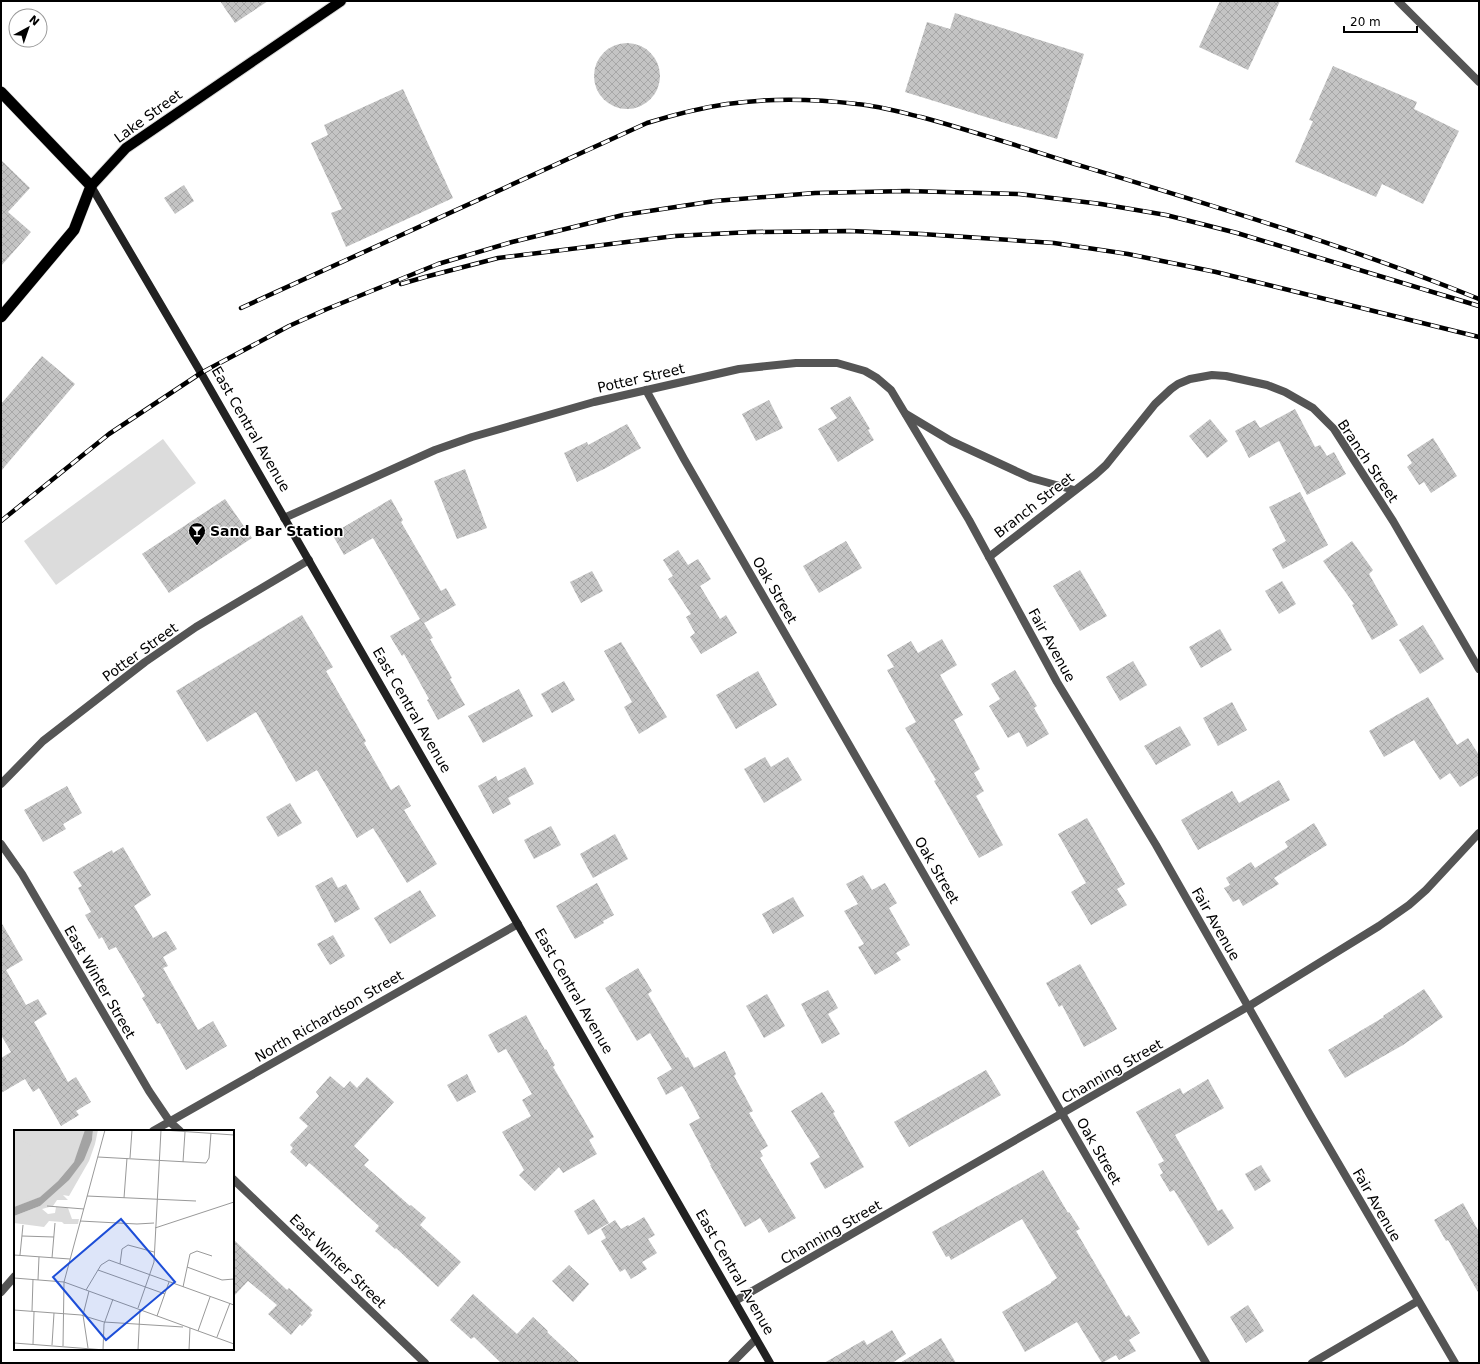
<svg xmlns="http://www.w3.org/2000/svg" width="1480" height="1364" font-family="'DejaVu Sans',sans-serif">
  <style>
    .pitch { fill: #dcdcdc }
    .building { fill: url(#building-cross-hatch) }
    .lines { fill: none; stroke-linecap: round; stroke-linejoin: round }
    .primary-casing { stroke: #dbdbdb; stroke-width: 12 }
    .trunk-casing { stroke: #dbdbdb; stroke-width: 12 }
    .minor { stroke: #555; stroke-width: 8 }
    .secondary { stroke: #222; stroke-width: 8 }
    .primary { stroke: #000; stroke-width: 10 }
    .trunk { stroke: #000; stroke-width: 11 }
    .rail-casing { stroke: #000; stroke-width: 4.5 }
    .rail { stroke: #fff; stroke-width: 3; stroke-dasharray: 9; stroke-linecap: butt }
    .labels { text-anchor: middle; stroke-width: 3; stroke-linejoin: round; paint-order: stroke }
    .street-label { font-size: 14px; fill: #000; stroke: #fff }
    .poi-label { font-size: 14px; font-weight: bold; fill: #000; stroke: #fff; text-anchor: start }
    .inset-road { fill: none; stroke: #999; stroke-width: 1 }
    .view { fill: #1d4ed8; fill-opacity: 0.15; stroke: #1d4ed8; stroke-width: 2 }
    .inset-edge { fill: none; stroke: #000; stroke-width: 2 }
  </style>
  <defs>
    <pattern id="building-cross-hatch" width="8" height="8" patternUnits="userSpaceOnUse"><rect width="8" height="8" fill="#c4c4c4"/><path d="M0 0l8 8M0 8l8-8" fill="none" stroke="#a7a7a7"/></pattern>
  </defs>
  <rect width="100%" height="100%" fill="#fff"/>
  <!-- pitch -->
  <polygon class="pitch" points="163,439 196,483 56,585 24,541"/>
  <!-- building -->
  <g class="building">
    <polygon points="220,1 268,1 235,23"/>
    <polygon points="1220,1 1280,1 1248,70 1199,47"/>
    <polygon points="955,13 1084,54 1057,139 905,92 927,22 950,29"/>
    <circle cx="627" cy="76" r="33"/>
    <polygon points="1333,66 1417,102 1414,109 1459,131 1423,204 1382,184 1376,197 1295,162 1313,121 1309,120"/>
    <polygon points="403,89 453,198 346,247 331,213 342,209 311,143 328,135 324,125"/>
    <polygon points="1,160 30,188 8,212 31,232 1,266"/>
    <polygon points="184,185 194,201 175,214 164,198"/>
    <polygon points="42,356 75,384 1,471 1,404"/>
    <polygon points="850,396 870,429 868,430 874,440 838,462 818,429 837,418 830,408"/>
    <polygon points="769,400 783,428 756,441 742,414"/>
    <polygon points="1295,409 1315,447 1320,445 1327,456 1334,452 1346,474 1307,495 1279,441 1249,458 1235,431 1255,420 1260,428"/>
    <polygon points="1210,419 1228,441 1207,458 1189,436"/>
    <polygon points="627,424 641,448 606,468 577,482 564,453 587,442 588,445"/>
    <polygon points="1433,438 1457,476 1431,493 1424,482 1419,485 1407,467 1412,463 1407,455"/>
    <polygon points="465,469 487,528 457,539 434,481"/>
    <polygon points="1300,492 1328,545 1283,569 1272,549 1286,541 1269,507"/>
    <polygon points="225,499 252,538 169,593 142,554"/>
    <polygon points="391,499 403,520 401,522 441,591 446,588 456,605 424,623 433,638 430,639 452,678 450,679 465,705 438,720 427,700 429,699 404,654 402,656 390,636 420,619 373,538 344,555 332,534"/>
    <polygon points="846,541 862,568 819,593 803,566"/>
    <polygon points="1352,541 1373,570 1369,574 1398,625 1372,640 1352,605 1354,604 1323,561"/>
    <polygon points="678,550 688,565 698,559 711,579 700,586 720,619 726,615 737,633 701,654 690,637 695,633 686,617 691,614 668,579 673,576 663,560"/>
    <polygon points="1080,570 1107,616 1080,631 1053,586"/>
    <polygon points="592,571 603,591 581,603 570,582"/>
    <polygon points="1282,581 1296,604 1279,614 1265,591"/>
    <polygon points="302,615 333,667 326,671 366,741 364,743 391,790 399,785 411,806 404,810 437,864 407,883 373,828 357,838 317,770 296,782 256,712 207,742 176,691"/>
    <polygon points="1423,625 1444,659 1420,674 1399,640"/>
    <polygon points="1220,629 1232,650 1201,668 1189,647"/>
    <polygon points="942,639 957,665 940,675 963,715 954,720 980,769 974,773 984,791 976,796 1003,845 979,858 934,781 936,780 905,728 916,722 887,670 894,667 887,655 911,641 918,653"/>
    <polygon points="621,642 667,717 639,734 624,707 632,702 604,651"/>
    <polygon points="1133,661 1147,685 1120,701 1106,677"/>
    <polygon points="1015,670 1037,706 1034,708 1049,734 1027,747 1019,732 1008,738 989,706 1000,699 991,684"/>
    <polygon points="758,671 777,705 736,729 716,695"/>
    <polygon points="564,681 575,700 552,713 541,694"/>
    <polygon points="519,689 533,716 483,743 468,716"/>
    <polygon points="1428,697 1457,745 1468,738 1479,755 1479,775 1460,787 1450,773 1440,780 1414,740 1384,757 1369,731"/>
    <polygon points="1232,702 1247,730 1218,746 1203,718"/>
    <polygon points="1180,726 1191,745 1156,765 1144,746"/>
    <polygon points="765,757 771,767 788,757 802,780 764,803 744,769"/>
    <polygon points="525,767 534,784 508,798 511,804 493,814 478,786 496,776 498,781"/>
    <polygon points="1279,780 1290,800 1198,850 1181,820 1232,791 1239,803"/>
    <polygon points="67,786 82,813 63,824 66,829 43,842 24,810"/>
    <polygon points="290,803 302,823 278,837 266,817"/>
    <polygon points="1087,818 1125,884 1117,889 1127,905 1091,925 1071,892 1086,883 1058,834"/>
    <polygon points="1314,823 1327,845 1274,878 1279,884 1243,906 1239,899 1233,902 1224,888 1230,885 1226,878 1251,862 1255,868 1288,847 1285,842"/>
    <polygon points="551,826 561,845 534,859 524,840"/>
    <polygon points="615,834 628,859 593,878 580,854"/>
    <polygon points="123,847 151,895 134,906 153,938 166,931 177,949 163,957 168,966 163,968 198,1030 213,1021 227,1046 186,1070 160,1023 157,1024 142,998 145,996 116,947 109,950 102,937 99,939 85,915 91,912 78,888 82,886 73,872 112,850 113,853"/>
    <polygon points="863,875 872,890 885,883 897,903 889,908 910,945 896,953 901,960 875,975 858,947 864,944 844,911 858,904 846,884"/>
    <polygon points="332,877 338,888 346,884 360,909 335,923 315,886"/>
    <polygon points="597,883 614,915 603,921 604,923 575,939 556,906"/>
    <polygon points="420,890 436,916 390,944 374,918"/>
    <polygon points="793,897 804,916 773,934 762,914"/>
    <polygon points="1,922 23,960 6,970 26,1005 38,999 47,1014 34,1022 68,1082 76,1077 91,1102 76,1111 79,1115 61,1126 39,1088 33,1092 25,1079 1,1093 1,1058 11,1052 1,1035"/>
    <polygon points="333,935 345,956 330,965 317,944"/>
    <polygon points="1080,964 1117,1029 1084,1047 1062,1005 1059,1007 1046,983"/>
    <polygon points="638,968 652,991 648,994 686,1058 688,1057 694,1068 725,1051 736,1074 734,1076 753,1111 749,1113 768,1146 760,1151 763,1156 760,1158 796,1218 769,1233 760,1218 745,1227 710,1165 711,1165 689,1124 700,1118 686,1092 682,1086 666,1095 657,1078 672,1069 650,1033 637,1041 605,988"/>
    <polygon points="1424,989 1443,1017 1403,1045 1345,1078 1328,1050 1384,1017 1383,1016"/>
    <polygon points="828,990 838,1008 828,1014 840,1034 822,1044 801,1004"/>
    <polygon points="767,994 785,1026 764,1038 746,1006"/>
    <polygon points="526,1015 545,1050 546,1049 555,1065 553,1067 594,1137 589,1140 597,1154 563,1173 559,1167 535,1191 519,1175 524,1170 502,1132 531,1116 522,1100 532,1094 506,1049 498,1053 488,1035"/>
    <polygon points="986,1070 1001,1095 909,1147 894,1122"/>
    <polygon points="467,1074 476,1092 457,1102 447,1085"/>
    <polygon points="330,1076 344,1088 350,1081 357,1088 367,1077 394,1102 354,1146 369,1160 364,1165 410,1206 411,1205 425,1217 426,1218 420,1225 461,1262 438,1287 396,1248 395,1249 375,1231 379,1226 313,1166 309,1163 306,1167 290,1152 293,1148 290,1145 308,1126 299,1118 319,1096 316,1092"/>
    <polygon points="1208,1079 1224,1108 1175,1135 1218,1211 1222,1209 1234,1228 1208,1246 1174,1190 1170,1192 1160,1175 1163,1173 1158,1164 1164,1161 1136,1112 1180,1088 1183,1094"/>
    <polygon points="822,1092 835,1112 833,1113 864,1167 825,1189 810,1163 820,1157 791,1111"/>
    <polygon points="1261,1165 1271,1181 1255,1191 1245,1174"/>
    <polygon points="1043,1170 1068,1213 1069,1212 1080,1229 1076,1231 1126,1317 1129,1315 1140,1333 1129,1340 1136,1351 1119,1360 1116,1355 1102,1363 1077,1322 1025,1352 1002,1312 1051,1283 1051,1282 1057,1278 1022,1219 951,1260 949,1256 946,1257 932,1232"/>
    <polygon points="594,1199 609,1223 588,1235 574,1211"/>
    <polygon points="1463,1203 1479,1232 1479,1294 1448,1240 1446,1241 1434,1220"/>
    <polygon points="644,1217 655,1235 648,1239 657,1253 642,1262 647,1269 631,1279 625,1269 620,1272 601,1241 606,1238 601,1229 615,1220 621,1229 628,1225 629,1226"/>
    <polygon points="233,1239 287,1290 289,1288 313,1310 310,1313 312,1315 302,1326 300,1324 291,1335 268,1314 277,1305 248,1281 233,1297"/>
    <polygon points="569,1265 589,1284 573,1302 552,1281"/>
    <polygon points="473,1294 517,1334 533,1317 548,1331 547,1332 580,1363 501,1363 474,1337 471,1339 450,1320"/>
    <polygon points="1248,1305 1264,1331 1246,1343 1230,1317"/>
    <polygon points="892,1330 906,1354 892,1363 824,1363 864,1340 867,1345"/>
    <polygon points="941,1338 956,1363 900,1363"/>
  </g>
  <g class="lines">
    <!-- primary casing -->
    <g class="primary-casing">
      <polyline id="primary" points="91,186 126,148 341,1"/>
    </g>
    <!-- trunk casing -->
    <g class="trunk-casing">
      <polyline id="trunk" points="1,92 91,186 74,230 1,317"/>
    </g>
    <!-- minor -->
    <g class="minor">
      <polyline points="1398,1 1479,82"/>
      <polyline points="646,390 684,459 1206,1363"/>
      <polyline points="906,414 951,441 1031,478 1074,490"/>
      <polyline points="284,518 435,450 472,437 594,402 739,369 796,363 837,363 865,371 877,378 891,390 969,520 1057,682 1156,845 1310,1115 1455,1363"/>
      <polyline points="989,557 1095,475 1106,465 1155,404 1171,389 1178,384 1190,379 1212,375 1226,376 1267,385 1285,392 1313,408 1334,429 1393,521 1479,669"/>
      <polyline points="1,784 43,741 145,662 196,627 309,560"/>
      <polyline points="1,844 22,874 149,1091 170,1122 180,1131"/>
      <polyline points="153,1131 518,924"/>
      <polyline points="233,1179 425,1363"/>
      <polyline points="1,1292 15,1276"/>
      <polyline points="735,1301 1249,1006 1379,926 1409,905 1426,890 1479,833"/>
      <polyline points="732,1363 756,1339"/>
      <polyline points="1312,1363 1418,1301"/>
    </g>
    <!-- secondary -->
    <polyline class="secondary" points="91,186 201,373 770,1363"/>
    <!-- primary -->
    <use href="#primary" class="primary"/>
    <!-- trunk -->
    <use href="#trunk" class="trunk"/>
    <!-- rail casing -->
    <g class="rail-casing">
      <g id="rail">
        <polyline points="401,284 425,277 498,258 675,236 751,232 850,231 922,234 1054,243 1128,254 1216,272 1479,337"/>
        <path d="M241,308L647,123C673,115 700,108 727,104C769,98 815,99 857,104C879,106 900,112 921,117C973,131 1024,148 1075,164C1211,205 1348,246 1479,299"/>
        <polyline points="1,521 109,434 201,373 289,326 327,309 438,264 512,242 623,215 715,201 815,193 907,191 1019,194 1101,204 1166,215 1237,233 1479,306"/>
      </g>
    </g>
    <!-- rail -->
    <use href="#rail" class="rail"/>
  </g>
  <!-- icons -->
  <defs>
    <g id="bar-pin" transform="scale(0.9)"><path d="M0 17L-7.5 6A9.5 9.5 0 1 1 7.5 6Z" fill="#000" stroke="#fff"/><path d="M-6-5H6L.8 .8V4.5H3.5V6h-7V4.5H-.8V.8Z" fill="#fff"/></g>
  </defs>
  <g fill-rule="evenodd">
    <use href="#bar-pin" x="197" y="531"/>
  </g>
  <g class="labels">
    <!-- street labels -->
    <g class="street-label">
      <text transform="translate(148 116) rotate(-36)" y="5">Lake Street</text>
      <text transform="translate(641 378) rotate(-13)" y="5">Potter Street</text>
      <text transform="translate(251 429) rotate(60)" y="5">East Central Avenue</text>
      <text transform="translate(1368 461) rotate(56)" y="5">Branch Street</text>
      <text transform="translate(1034 505) rotate(-38)" y="5">Branch Street</text>
      <text transform="translate(775 590) rotate(60)" y="5">Oak Street</text>
      <text transform="translate(1052 645) rotate(61)" y="5">Fair Avenue</text>
      <text transform="translate(140 652) rotate(-36)" y="5">Potter Street</text>
      <text transform="translate(412 710) rotate(60)" y="5">East Central Avenue</text>
      <text transform="translate(937 870) rotate(60)" y="5">Oak Street</text>
      <text transform="translate(1216 924) rotate(60)" y="5">Fair Avenue</text>
      <text transform="translate(100 982) rotate(60)" y="5">East Winter Street</text>
      <text transform="translate(574 991) rotate(60)" y="5">East Central Avenue</text>
      <text transform="translate(329 1016) rotate(-30)" y="5">North Richardson Street</text>
      <text transform="translate(1112 1071) rotate(-30)" y="5">Channing Street</text>
      <text transform="translate(1099 1151) rotate(60)" y="5">Oak Street</text>
      <text transform="translate(1377 1205) rotate(60)" y="5">Fair Avenue</text>
      <text transform="translate(831 1232) rotate(-30)" y="5">Channing Street</text>
      <text transform="translate(338 1261) rotate(44)" y="5">East Winter Street</text>
      <text transform="translate(735 1272) rotate(60)" y="5">East Central Avenue</text>
    </g>
    <!-- poi labels -->
    <g class="poi-label">
      <text x="210" y="536">Sand Bar Station</text>
    </g>
  </g>
  <!-- overview -->
  <g transform="translate(14 1130)">
    <rect width="220" height="220" fill="#fff"/>
    <path d="M0,0H71L60,32L26,67L0,77Z" fill="#dcdcdc"/>
    <path d="M66,0H71L72,3L67,16L60,32L44,51L26,67L0,77L34,58L54,31ZM79,0H84L81,14L75,31L55,66L49,65L54,70H43L39,76L28,79L34,84L41,83L42,77L54,78L58,89H65L64,94H50L48,92L35,91L30,97L0,93V86L26,76L78,10Z" fill="#dcdcdc"/>
    <path d="M43,0H59V9L43,8ZM6,10L16,15L18,26L4,23ZM16,30L15,41L9,45L2,44L3,31Z" fill="#dcdcdc"/>
    <path d="M71,0H79L78,10L70,30L55,50L26,76L0,86V77L26,67L44,51L60,32Z" fill="#a3a3a3"/>
    <path class="inset-road" d="M91,0L50,152L220,214M149,0L220,5M84,27L192,33L195,28L197,3M116,28L118,0M169,32L171,2M73,66L182,71M110,68L113,28M33,76L70,79M66,91L123,94L140,93M141,98L220,72M8,106L40,107M0,125L56,129M6,125L9,95M38,128L41,93M106,134L108,119L114,115L140,122M173,137L208,150L220,149M84,140L151,164M0,148L50,152L49,216M24,150L25,127M220,150V122M169,157L176,124L183,121L198,126M72,160L87,135L95,130L220,175M124,178L140,132L147,0M0,180L67,185L90,192L169,197M18,181L19,149M143,186L155,152M184,201L196,167M203,207L216,173M0,213L91,220M19,214L20,182M38,215L40,183M74,218L69,185L75,161M89,220L90,194L99,169M124,220L126,179M175,220L176,198"/>
    <path class="view" d="M107,89L161,152L92,210L39,147Z"/>
    <rect width="220" height="220" class="inset-edge"/>
  </g>
  <!-- border -->
  <rect width="1480" height="1364" fill="none" stroke="#000000" stroke-width="4"/>
  <!-- north arrow -->
  <g transform="translate(28 28) rotate(40)"><circle r="19" fill="#ffffff" stroke="#999999"/>
  <path d="M0-3L7 15L0 10L-7 15Z" fill="#000000"/>
  <text y="-6" font-size="11" font-weight="bold" text-anchor="middle" fill="#000000">N</text>
  </g>
  <!-- scale -->
  <path d="M1344 26v6h73v-6" fill="none" stroke="#000000" stroke-width="2"/>
  <text x="1350" y="26" font-size="12" fill="#000000" stroke="#ffffff" stroke-width="3" paint-order="stroke">20 m</text>
</svg>
